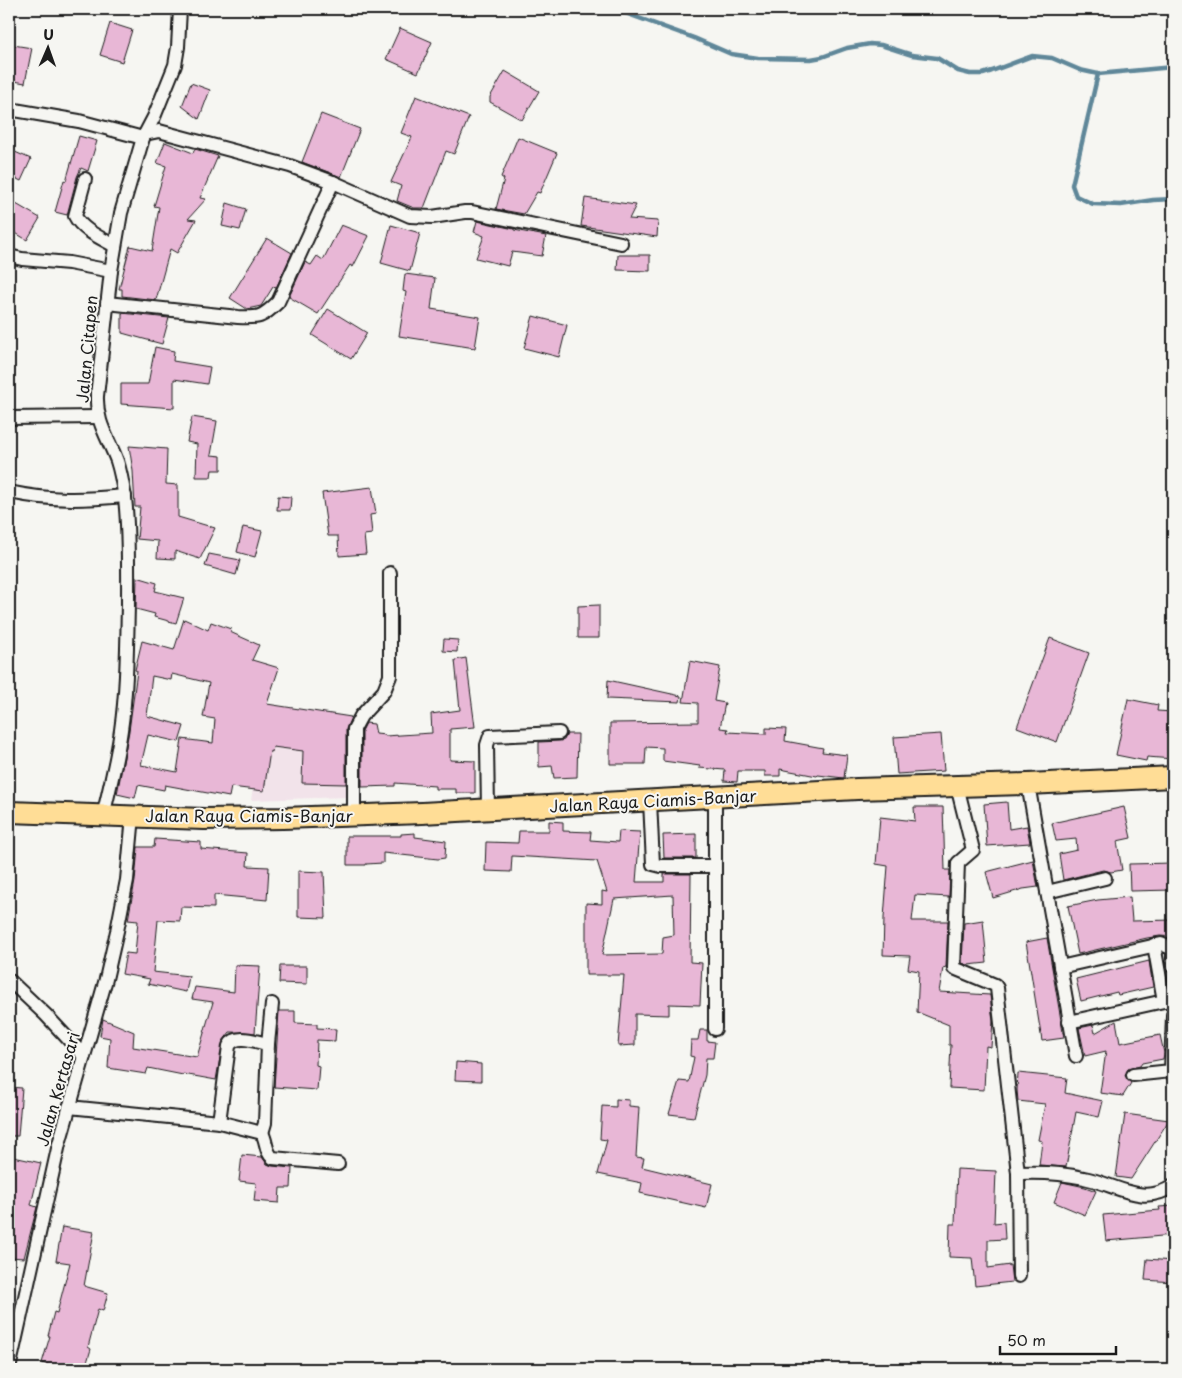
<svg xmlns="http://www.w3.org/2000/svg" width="1182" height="1378" font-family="'Playpen Sans',sans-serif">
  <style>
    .built { fill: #f2e3ea }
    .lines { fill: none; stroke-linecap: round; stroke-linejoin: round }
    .stream { stroke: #5f8799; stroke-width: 4.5 }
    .building { fill: #e8b7d6; stroke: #1c1c1c; fill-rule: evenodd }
    .minor-casing { stroke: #1c1c1c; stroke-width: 16 }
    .trunk-casing { stroke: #1c1c1c; stroke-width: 24 }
    .minor { stroke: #f6f6f2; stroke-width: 12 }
    .trunk { stroke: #ffdd96; stroke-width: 20 }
    .labels { text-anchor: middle; stroke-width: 4; stroke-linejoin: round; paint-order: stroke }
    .street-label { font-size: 16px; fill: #1c1c1c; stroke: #f6f6f2 }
  </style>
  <rect width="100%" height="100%" fill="#f6f6f2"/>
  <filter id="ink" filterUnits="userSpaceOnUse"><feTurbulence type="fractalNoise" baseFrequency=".02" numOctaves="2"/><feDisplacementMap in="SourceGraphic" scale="10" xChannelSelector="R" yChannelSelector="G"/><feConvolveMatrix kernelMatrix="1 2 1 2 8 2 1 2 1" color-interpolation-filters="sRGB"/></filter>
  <g filter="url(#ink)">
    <!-- built -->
    <polygon class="built" points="266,704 351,717 349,797 251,800"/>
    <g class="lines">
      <!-- stream -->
      <g class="stream">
        <polyline points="614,9 694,38 731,54 758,58 811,59 822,57 847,48 870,44 881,45 912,55 937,58 958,71 970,74 983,74 992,71 1032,56 1052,58 1080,70 1098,74 1173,67"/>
        <polyline points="1098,74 1072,185 1076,196 1093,204 1121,205 1153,200 1173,199"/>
      </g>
    </g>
    <!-- building -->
    <g class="building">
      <polygon points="110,23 132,30 122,62 100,55"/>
      <polygon points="400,28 432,42 418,73 386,59"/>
      <polygon points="13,45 32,48 25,83 9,80 9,68"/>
      <polygon points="505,71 539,91 522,120 490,102 490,97"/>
      <polygon points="191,83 210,90 199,119 182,106"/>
      <polygon points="416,96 469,117 454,154 446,151 424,208 414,208 397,201 401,186 391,182 412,137 401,133"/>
      <polygon points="321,114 360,129 341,177 302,162"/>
      <polygon points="79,136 97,141 88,171 81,168 77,177 67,215 55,212 64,180 66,181"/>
      <polygon points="518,137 557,153 540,193 537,192 524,214 496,209 504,179 501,177"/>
      <polygon points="165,142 193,153 195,149 218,156 200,198 206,199 188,219 196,220 177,253 170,249 156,300 122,296 122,289 119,289 130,246 152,251 159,207 154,206 166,166 157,163"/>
      <polygon points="15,152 31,159 21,181 9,175 9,166"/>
      <polygon points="585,198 636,205 629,219 658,221 657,237 581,226"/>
      <polygon points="227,203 246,209 240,230 222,226"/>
      <polygon points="16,204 40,218 27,240 9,229 9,216"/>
      <polygon points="477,221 514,229 514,230 546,236 542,256 512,252 508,266 476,258 484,236 474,232"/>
      <polygon points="341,225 369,236 353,267 350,265 318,314 289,297 305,262 311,265 317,256 323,260"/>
      <polygon points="391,225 420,233 410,271 381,263"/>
      <polygon points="267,238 292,253 276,288 273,287 261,306 247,309 230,298"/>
      <polygon points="618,255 650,255 650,271 617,270"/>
      <polygon points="405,274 435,278 431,309 480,317 475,348 399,336 406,292 403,291"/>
      <polygon points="328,309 367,333 351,359 312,335"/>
      <polygon points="122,313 169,318 162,344 122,333"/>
      <polygon points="533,316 567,325 559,357 524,348"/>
      <polygon points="155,347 174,351 173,361 210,367 207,384 174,379 174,408 121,404 121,384 148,384"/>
      <polygon points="192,417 217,421 211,455 221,456 221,470 212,470 211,477 196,477 197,444 187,442"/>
      <polygon points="129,446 167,449 166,484 178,485 178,517 215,528 200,559 175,551 175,559 157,558 158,541 137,539 140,507 135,507 133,471"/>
      <polygon points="372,487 376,514 370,515 372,534 364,535 366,554 339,556 338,536 328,536 322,493"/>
      <polygon points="278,496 291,497 290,510 277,510"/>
      <polygon points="243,527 262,531 255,557 237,552"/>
      <polygon points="209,554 240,560 236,575 205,566"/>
      <polygon points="137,577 157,583 155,591 184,598 176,623 154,617 155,614 136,609"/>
      <polygon points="599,605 599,638 578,638 578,606"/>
      <path d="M184,619L208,630L211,622L231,629L230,632L259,645L252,660L279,668L267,704L351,717L346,729V784L302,783L303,751L273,747L272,752L270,751L264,791L231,787L229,797L165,785L164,790L138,785L135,798L117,794L129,731L137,671L135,670L142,641L174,650ZM172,674L209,683L203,717L215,719L213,743L182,739L177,772L141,765L148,735L179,742L184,726L147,716L152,676L171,680Z"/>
      <polygon points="1050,638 1089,653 1057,742 1017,727"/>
      <polygon points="444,639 458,640 457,652 443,651"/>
      <polygon points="466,658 475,727 450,729 450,760 475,761 475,793 456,793 456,789 435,789 435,786 395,783 395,786 362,787 362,731 366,723 374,724 376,734 385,735 385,736 432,733 431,714 460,710 455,660"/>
      <polygon points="690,661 720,667 714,701 725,703 720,728 728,729 727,732 766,734 766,728 786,729 785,741 823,748 822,752 847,755 844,778 818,775 817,776 780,769 780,776 765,776 765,771 738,771 737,782 724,781 725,770 699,768 700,766 663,761 663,748 646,747 645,764 610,764 610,723 698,722 698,703 683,702"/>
      <polygon points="608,680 681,696 680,702 607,699"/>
      <polygon points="1128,699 1158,705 1157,711 1173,712 1173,759 1147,757 1146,761 1116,755"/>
      <polygon points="567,734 578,734 577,777 554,778 552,766 539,767 539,742 560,741 564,740"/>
      <polygon points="941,734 944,771 897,774 894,737"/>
      <polygon points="1007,802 1009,829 1027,826 1030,843 987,846 984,804"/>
      <polygon points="914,807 943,807 945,870 950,870 949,897 915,895 912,921 948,921 946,967 943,968 939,992 990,995 993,1021 991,1047 986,1046 984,1090 949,1088 951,1045 949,1045 949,1025 917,1012 919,971 908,969 910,956 883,955 884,918 888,866 876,864 880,817 915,821"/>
      <polygon points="1124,807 1131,838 1117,841 1122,870 1111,872 1103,870 1063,880 1059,854 1077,850 1076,839 1056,841 1052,823"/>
      <path d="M549,821L563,822V831L591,832L590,840L618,842L619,831L640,832L636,882H664V874H691L690,962L702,963L700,1005L669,1004V1015L635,1014V1045L618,1046L624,975H586V903L602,904V891L607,892L597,861L512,856L511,872L485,871L486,842L518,843L519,831H549ZM673,895L674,935L663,937L662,954L602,955L614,899Z"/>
      <polygon points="415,833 415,837 446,841 445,858 438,859 383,853 383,863 366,864 366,865 347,865 347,836 401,836 401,834"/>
      <polygon points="696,834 696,858 664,858 663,835"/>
      <polygon points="155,839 201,842 201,849 248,853 247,866 269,867 267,900 214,895 214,908 181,907 180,921 158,920 153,972 189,976 186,992 148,984 150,979 122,974 126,953 135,954 138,921 128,920 135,881 138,847 154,847"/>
      <polygon points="1033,860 1038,887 1023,889 993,898 986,872"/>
      <polygon points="1173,863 1173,890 1130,891 1129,864"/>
      <polygon points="298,871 324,872 326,918 298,917"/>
      <polygon points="1130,897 1132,921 1173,920 1173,937 1160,936 1147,938 1078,954 1068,906 1098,900"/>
      <polygon points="983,920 987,963 968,965 962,963 964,923"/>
      <polygon points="1047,938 1064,1038 1042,1041 1026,942"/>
      <polygon points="1149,961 1153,987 1118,995 1117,992 1081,1001 1076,979"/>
      <polygon points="235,965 260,966 255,1033 230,1032 223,1041 216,1080 183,1074 183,1075 148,1068 146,1074 108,1068 110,1038 100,1036 103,1019 134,1032 133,1047 197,1057 213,1002 192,999 195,987 234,992"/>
      <polygon points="280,966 307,966 307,984 279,983"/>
      <polygon points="279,1011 295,1011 295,1023 317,1024 317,1028 336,1029 335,1041 317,1040 316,1065 319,1066 317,1090 274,1087"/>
      <polygon points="1116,1021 1120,1043 1160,1035 1164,1053 1163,1059 1142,1063 1140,1066 1128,1069 1125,1076 1131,1083 1123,1096 1100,1093 1106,1051 1085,1056 1079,1028 1093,1025 1095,1033"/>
      <polygon points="700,1030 707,1030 707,1041 715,1042 713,1058 706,1058 705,1075 694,1117 669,1114 679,1081 689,1082 694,1057 690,1056 691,1040 698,1040"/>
      <polygon points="456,1062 481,1064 481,1081 455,1080"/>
      <polygon points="1018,1073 1067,1078 1065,1093 1103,1101 1099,1117 1076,1112 1066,1167 1039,1165 1042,1141 1038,1140 1045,1104 1018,1101 1017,1090"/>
      <polygon points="9,1087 22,1088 18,1136 9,1136"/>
      <polygon points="616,1099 629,1100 629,1106 639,1107 636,1157 644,1158 642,1167 712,1184 706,1208 640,1193 642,1183 598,1174 607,1140 600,1139 602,1106 616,1107"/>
      <polygon points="1125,1114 1169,1120 1131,1179 1116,1177"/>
      <polygon points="242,1155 262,1157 267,1164 272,1166 292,1168 291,1188 280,1188 279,1203 254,1201 256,1183 239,1181"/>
      <polygon points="9,1156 41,1163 31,1205 37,1207 24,1258 9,1257"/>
      <polygon points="957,1169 996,1171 994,1223 1004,1222 1005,1239 988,1240 988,1268 1010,1265 1012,1282 975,1286 972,1258 949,1257 950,1224 955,1224"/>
      <polygon points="1062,1182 1085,1187 1096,1191 1085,1215 1054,1202"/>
      <polygon points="1173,1206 1173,1235 1106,1241 1103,1215 1160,1210 1159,1207"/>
      <polygon points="62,1227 94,1232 84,1286 108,1293 103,1311 98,1309 88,1347 91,1349 85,1369 61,1369 42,1363 50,1336 48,1336 54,1312 57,1313 70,1263 56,1261"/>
      <polygon points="1147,1259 1173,1261 1173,1282 1145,1280"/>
    </g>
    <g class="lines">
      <!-- minor casing -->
      <g class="minor-casing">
        <g id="minor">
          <polyline points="9,109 79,121 143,138"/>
          <polyline points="145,134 159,131 290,166 333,182 410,216 432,217 465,212 472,212 621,243"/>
          <path d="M85,179L75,216C82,230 101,238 115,246"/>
          <polyline points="9,256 22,259 69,263 111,271"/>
          <path d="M107,303L238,317C259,318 262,318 278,302L333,182"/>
          <polyline points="9,418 98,417"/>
          <path d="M9,492C52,501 81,500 125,496"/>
          <polyline points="1028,784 1076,1056"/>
          <polyline points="957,786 973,850 958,863 954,968 995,985 997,988 1018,1173 1019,1276"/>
          <polyline points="715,798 715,1029"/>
          <polyline points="650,801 653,864 661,866 715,866"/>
          <polyline points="488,809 487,745 490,736 559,733"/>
          <polyline points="354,815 354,729 361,716 384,691 390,676 390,573"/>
          <path d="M103,816C110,787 117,759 121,730C127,689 127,646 128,605C128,569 129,533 125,498C123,486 121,473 117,461C108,437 96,423 97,396L111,271L121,213L143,138L154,117L175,65L178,47L180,9"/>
          <polyline points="1047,892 1105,878"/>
          <polyline points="1154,945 1164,1001"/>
          <polyline points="1060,967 1161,944 1171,948 1173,951 1173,966"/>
          <polyline points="9,980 46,1015 84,1056"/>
          <polyline points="1069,1022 1173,999"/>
          <polyline points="1133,1075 1171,1071 1173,1015"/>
          <polyline points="69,1107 219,1122 262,1133 265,1123 268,1044 272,1004"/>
          <path d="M219,1122L229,1046C236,1033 256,1042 268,1044"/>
          <path d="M262,1133C267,1141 265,1152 273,1158L338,1164"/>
          <path d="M1018,1173C1041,1172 1062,1173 1084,1178C1116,1184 1142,1207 1173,1186"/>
          <polyline points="9,1369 59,1144 106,979 117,931 127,880 133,816"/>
        </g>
      </g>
      <!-- trunk casing -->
      <g class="trunk-casing">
        <polyline id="trunk" points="9,812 204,819 283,818 422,813 857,789 1028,784 1173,777"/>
      </g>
      <!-- minor -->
      <use href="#minor" class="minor"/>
      <!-- trunk -->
      <use href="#trunk" class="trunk"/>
    </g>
  </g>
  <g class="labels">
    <!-- street labels -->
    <g class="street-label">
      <text transform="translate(87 349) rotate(-85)" y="6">Jalan Citapen</text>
      <text transform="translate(653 801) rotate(-3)" y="6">Jalan Raya Ciamis-Banjar</text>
      <text x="249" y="822">Jalan Raya Ciamis-Banjar</text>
      <text transform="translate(58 1089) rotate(-74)" y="6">Jalan Kertasari</text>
    </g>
  </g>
  <!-- margin -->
  <rect width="1182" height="1378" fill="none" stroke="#f6f6f2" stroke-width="30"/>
  <rect x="15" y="15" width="1152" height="1348" fill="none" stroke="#1c1c1c" stroke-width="2" filter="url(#ink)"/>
  <!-- north arrow -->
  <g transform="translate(48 48) rotate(2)" stroke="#f6f6f2" stroke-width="4" paint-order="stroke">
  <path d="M0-4L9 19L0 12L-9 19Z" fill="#1c1c1c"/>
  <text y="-8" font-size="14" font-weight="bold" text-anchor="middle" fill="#1c1c1c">U</text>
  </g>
  <!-- scale -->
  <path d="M1000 1346v8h116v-8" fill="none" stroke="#1c1c1c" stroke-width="2.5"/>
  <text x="1007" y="1346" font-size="15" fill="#1c1c1c" stroke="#f6f6f2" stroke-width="4" paint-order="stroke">50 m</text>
</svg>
